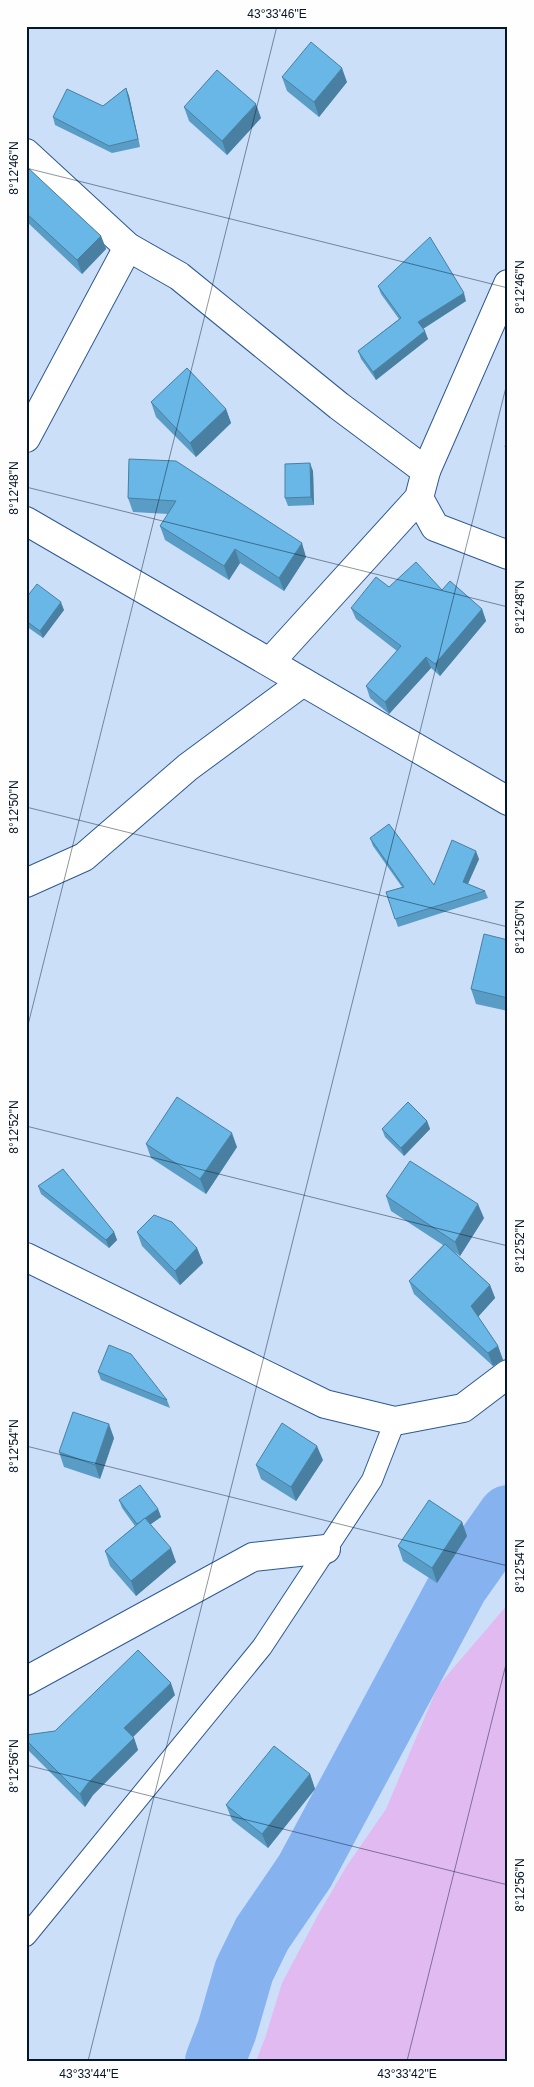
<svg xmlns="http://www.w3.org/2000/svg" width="534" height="2087" font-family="Helvetica,sans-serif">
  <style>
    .green { fill: #e1baf1 }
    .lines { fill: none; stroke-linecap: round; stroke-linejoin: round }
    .river { stroke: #86b3f0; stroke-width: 60 }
    .lane-casing { stroke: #2f5991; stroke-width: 22 }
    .street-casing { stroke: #2f5991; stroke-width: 30 }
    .lane { stroke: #fff; stroke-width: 20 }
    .street { stroke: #fff; stroke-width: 28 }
    .wall { fill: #599dc6 }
    .shaded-wall { fill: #4980a1 }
    .building { fill: #68b7e6; stroke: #4980a1 }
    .ticks { fill: none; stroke: #05162d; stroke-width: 1; stroke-opacity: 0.45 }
    .neatline { fill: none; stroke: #05162d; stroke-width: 2 }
    .ticks-label { font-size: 12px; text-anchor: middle; fill: #05162d }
  </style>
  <rect width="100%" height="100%" fill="#ccdff9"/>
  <!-- green -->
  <polygon class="green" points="508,1604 508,2061 256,2061 265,2038 282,1983 318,1915 346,1867 386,1809 438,1686"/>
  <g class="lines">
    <!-- river -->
    <polyline class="river" points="215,2061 227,2030 244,1971 262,1934 305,1871 458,1586 508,1515"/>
    <!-- lane casing -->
    <g class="lane-casing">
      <polyline id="lane" points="26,1936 262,1647 372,1480 395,1421"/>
    </g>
    <!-- street casing -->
    <g class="street-casing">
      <g id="street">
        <polyline points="26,153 128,247 179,276 339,406 426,471"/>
        <polyline points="26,438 128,247"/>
        <polyline points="419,498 435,527 508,555"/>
        <polyline points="26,521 508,801"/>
        <polyline points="270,662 419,498 426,471 508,284"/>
        <polyline points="26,883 84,857 188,767 303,682"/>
        <polyline points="26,1257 325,1404 395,1421 463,1408 508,1374"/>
        <polyline points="26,1681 253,1557 326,1549"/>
      </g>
    </g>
    <!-- lane -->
    <use href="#lane" class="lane"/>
    <!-- street -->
    <use href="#street" class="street"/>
  </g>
  <!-- wall -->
  <g class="wall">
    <polygon points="282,77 347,82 319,117 287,91"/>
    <polygon points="126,88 129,96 140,147 112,153 55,125 53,117 103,106"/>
    <polygon points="184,107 261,118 227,155 189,121"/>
    <polygon points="26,166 101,236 106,249 82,274 26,221"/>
    <polygon points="378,286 466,301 423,329 428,339 376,380 361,359 358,351 399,319 381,294"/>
    <polygon points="151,402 226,409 231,423 196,457 156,417"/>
    <polygon points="129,459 306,557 284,591 240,563 229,580 165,540 160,526 168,514 133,512 128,498"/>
    <polygon points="313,471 314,505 288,506 285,498"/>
    <polygon points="389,587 442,590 482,609 486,621 440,676 431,668 389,714 370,698 366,686 397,651 356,619 351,608"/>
    <polygon points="26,598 64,610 43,638 26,626"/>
    <polygon points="370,838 434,885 479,859 468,884 485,891 488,898 398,927 386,892 402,887 373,846"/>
    <polygon points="508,940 508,1011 476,1004 471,989"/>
    <polygon points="427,1121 430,1129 404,1156 385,1137 382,1129"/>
    <polygon points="146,1144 237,1147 206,1194 151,1158"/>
    <polygon points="38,1186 114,1232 117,1240 109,1248 41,1194"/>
    <polygon points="386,1196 484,1218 460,1256 453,1251 490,1285 495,1298 478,1317 498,1346 503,1360 493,1366 414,1294 409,1281 443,1245 391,1211"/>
    <polygon points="137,1232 197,1248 203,1263 180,1285 142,1246"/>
    <polygon points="98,1372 167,1400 170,1408 101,1380"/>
    <polygon points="114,1438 100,1479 64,1467 59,1452"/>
    <polygon points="323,1460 296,1501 261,1479 256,1465"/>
    <polygon points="119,1500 158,1509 161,1517 150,1524 176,1562 136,1596 110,1566 105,1551 135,1526 122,1508"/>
    <polygon points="462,1522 467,1536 437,1583 403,1561 398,1546"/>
    <polygon points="175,1695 133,1737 134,1738 138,1750 93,1795 85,1807 26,1748 26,1735 55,1731"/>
    <polygon points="310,1774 315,1789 268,1848 232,1820 226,1805"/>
  </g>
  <!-- shaded-wall -->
  <g class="shaded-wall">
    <polygon points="342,68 347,82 319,117 314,102"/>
    <polygon points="126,88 129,96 140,147 138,139"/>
    <polygon points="256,104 261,118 227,155 222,141"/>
    <polygon points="101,236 106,249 82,274 77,260"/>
    <polygon points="464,293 466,301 421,330 418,322"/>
    <polygon points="425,331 428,339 376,380 373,372"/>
    <polygon points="226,409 231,423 196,457 190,443"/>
    <polygon points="310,463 313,471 314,505 311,497"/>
    <polygon points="302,543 306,557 284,591 279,578"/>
    <polygon points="235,549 240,563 229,580 224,566"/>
    <polygon points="61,602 64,610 43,638 40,631"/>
    <polygon points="482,609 486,621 440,676 435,664"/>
    <polygon points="426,657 431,668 389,714 385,702"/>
    <polygon points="476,851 479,859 465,890 463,882"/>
    <polygon points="427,1121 430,1129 404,1156 401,1148"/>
    <polygon points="232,1133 237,1147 206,1194 200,1179"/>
    <polygon points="478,1204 484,1218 460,1256 455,1242"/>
    <polygon points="114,1232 117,1240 109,1248 106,1240"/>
    <polygon points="197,1248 203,1263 180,1285 175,1271"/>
    <polygon points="490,1285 495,1298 476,1319 471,1306"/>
    <polygon points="498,1346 503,1360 493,1366 488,1353"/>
    <polygon points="109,1424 114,1438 100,1479 95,1465"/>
    <polygon points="317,1446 323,1460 296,1501 291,1487"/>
    <polygon points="158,1509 161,1517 140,1532 137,1524"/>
    <polygon points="462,1522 467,1536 437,1583 432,1568"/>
    <polygon points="171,1548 176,1562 136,1596 131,1581"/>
    <polygon points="171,1683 175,1695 129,1741 124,1728"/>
    <polygon points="134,1738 138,1750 93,1795 85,1807 80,1794 88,1783"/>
    <polygon points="310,1774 315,1789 268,1848 262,1834"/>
  </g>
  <!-- building -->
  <g class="building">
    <polygon points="311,42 342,68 314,102 282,77"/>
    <polygon points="217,70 256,104 222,141 184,107"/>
    <polygon points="126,88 138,139 109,146 53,117 67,89 103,106"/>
    <polygon points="26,166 101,236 77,260 26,213"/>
    <polygon points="430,237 464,293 418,322 425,331 373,372 358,351 401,318 378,286"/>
    <polygon points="187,368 226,409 190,443 151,402"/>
    <polygon points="508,436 508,450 505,447"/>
    <polygon points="129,459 176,461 302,543 279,578 235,549 224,566 160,526 176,501 128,498"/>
    <polygon points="310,463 311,497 285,498 285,464"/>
    <polygon points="416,562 442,590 450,581 482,609 435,664 426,657 385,702 366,686 401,646 351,608 376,577 389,587"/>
    <polygon points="37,584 61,602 40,631 26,621 26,598"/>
    <polygon points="389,824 434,885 452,840 476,851 463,882 485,891 395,919 386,892 404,887 370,838"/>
    <polygon points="484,934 508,940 508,998 471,989"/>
    <polygon points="177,1097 232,1133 200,1179 146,1144"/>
    <polygon points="408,1102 427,1121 401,1148 382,1129"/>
    <polygon points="410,1161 478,1204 455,1242 386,1196"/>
    <polygon points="63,1169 114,1232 106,1240 38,1186"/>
    <polygon points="154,1215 172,1222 197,1248 175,1271 137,1232"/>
    <polygon points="445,1244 490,1285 471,1306 498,1346 488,1353 409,1281"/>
    <polygon points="109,1345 131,1354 167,1400 98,1372"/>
    <polygon points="73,1412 109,1424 95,1465 59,1452"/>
    <polygon points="282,1423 317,1446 291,1487 256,1465"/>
    <polygon points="140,1485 158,1509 137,1524 119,1500"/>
    <polygon points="429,1500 462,1522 432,1568 398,1546"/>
    <polygon points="145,1518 171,1548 131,1581 105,1551"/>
    <polygon points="138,1650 171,1683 124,1728 134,1738 88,1783 80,1794 26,1740 26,1735 55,1731"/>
    <polygon points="274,1746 310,1774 262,1834 226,1805"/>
  </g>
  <!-- ticks -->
  <path class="ticks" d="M26,168L508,288M26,487L508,607M26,807L508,927M26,1033L277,26M26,1126L508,1246M26,1446L508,1566M26,1765L508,1885M88,2061L508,379M407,2061L508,1656"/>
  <!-- border -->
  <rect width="534" height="2087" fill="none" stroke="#fefefe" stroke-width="55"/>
  <rect x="28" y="28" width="478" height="2032" class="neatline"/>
  <g class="ticks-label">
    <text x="277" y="18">43°33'46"E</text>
    <text transform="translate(14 168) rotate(-90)" y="4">8°12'46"N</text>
    <text transform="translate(520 287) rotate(-90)" y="4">8°12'46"N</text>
    <text transform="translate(14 488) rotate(-90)" y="4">8°12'48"N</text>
    <text transform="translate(520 607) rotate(-90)" y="4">8°12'48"N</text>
    <text transform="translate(14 807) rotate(-90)" y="4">8°12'50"N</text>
    <text transform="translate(520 927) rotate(-90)" y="4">8°12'50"N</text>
    <text transform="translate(14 1127) rotate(-90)" y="4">8°12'52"N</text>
    <text transform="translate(520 1246) rotate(-90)" y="4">8°12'52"N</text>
    <text transform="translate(14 1446) rotate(-90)" y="4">8°12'54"N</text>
    <text transform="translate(520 1566) rotate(-90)" y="4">8°12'54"N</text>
    <text transform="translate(14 1766) rotate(-90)" y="4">8°12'56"N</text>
    <text transform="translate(520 1885) rotate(-90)" y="4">8°12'56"N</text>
    <text x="89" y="2078">43°33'44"E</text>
    <text x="407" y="2078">43°33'42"E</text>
  </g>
</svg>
